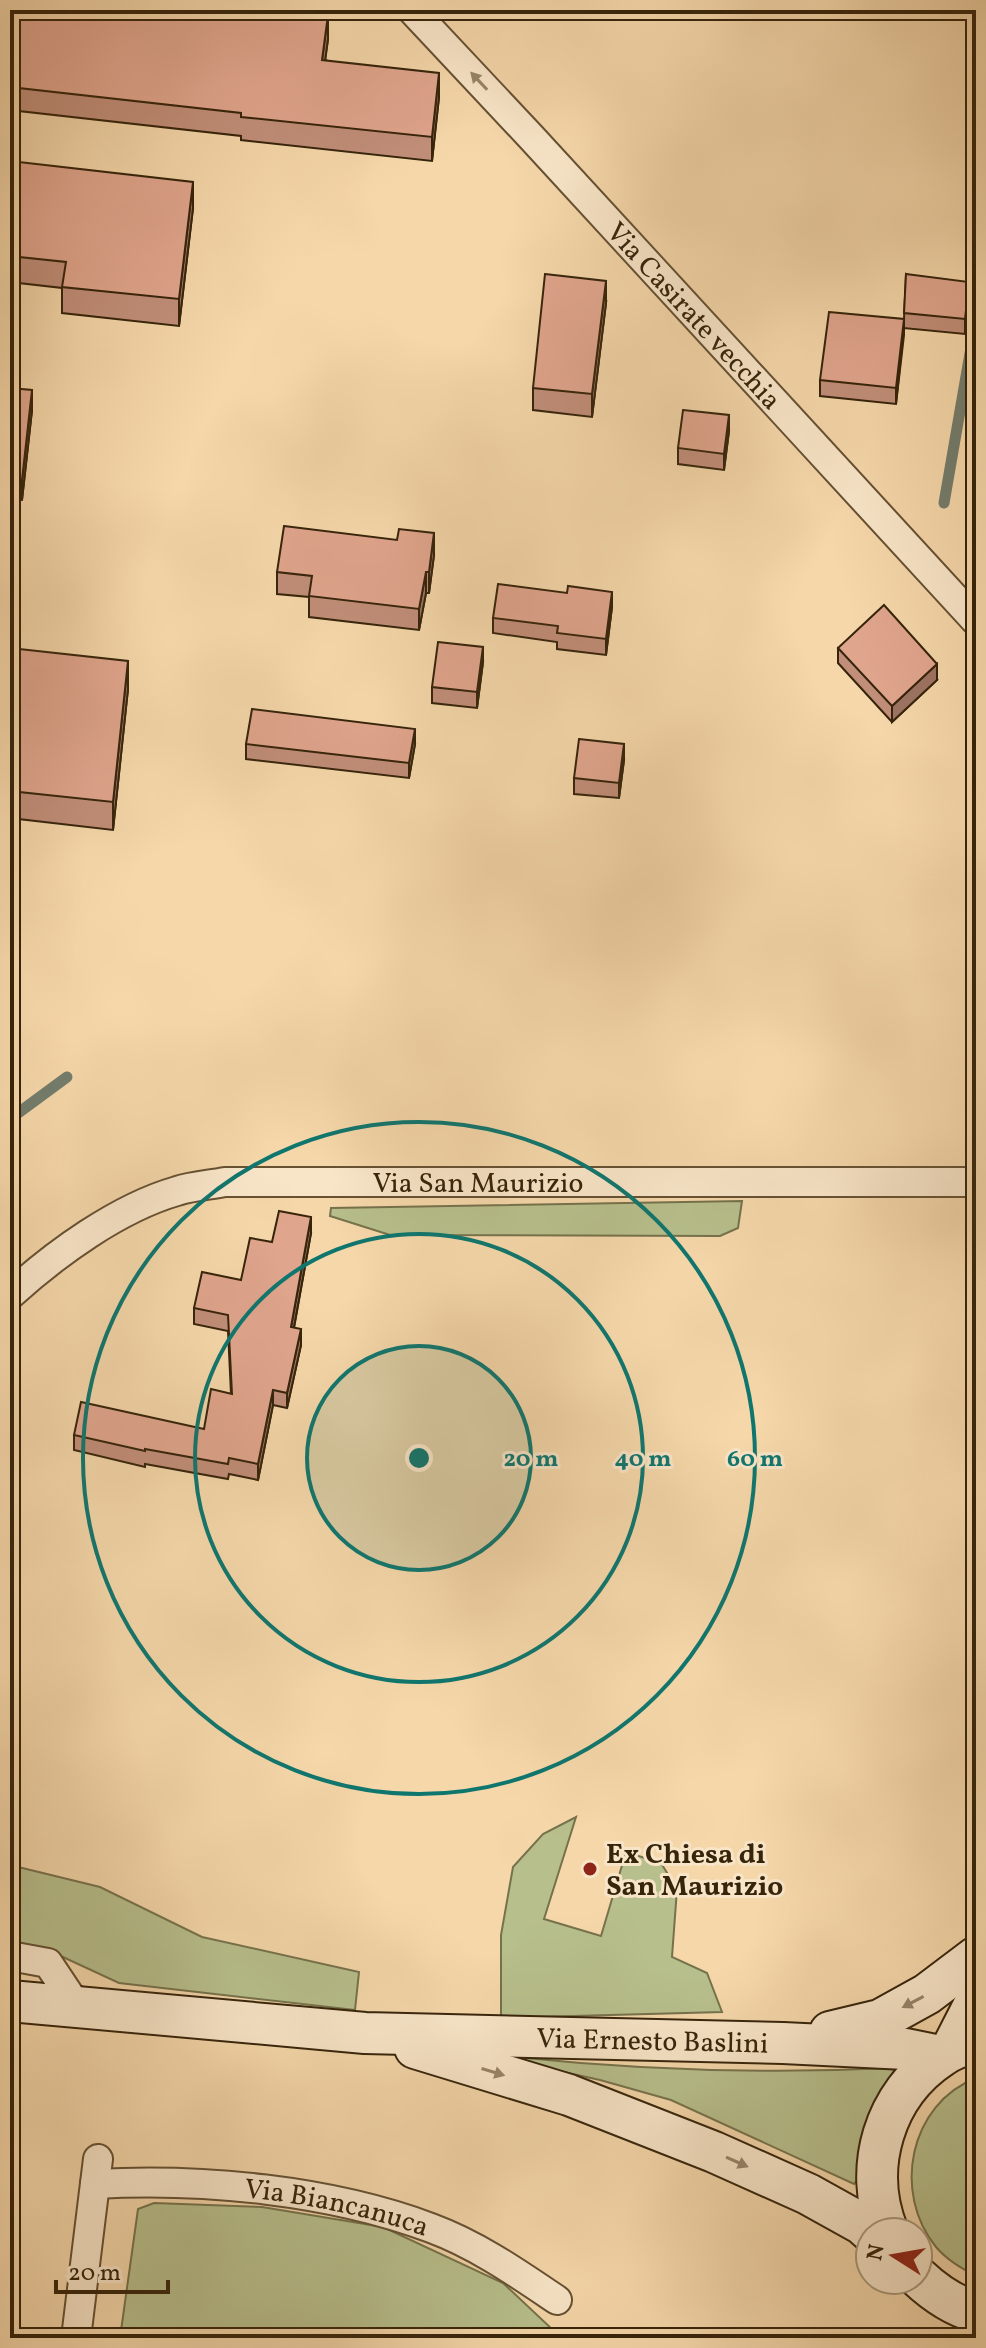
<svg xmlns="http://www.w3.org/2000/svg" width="986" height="2348" font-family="Vollkorn,serif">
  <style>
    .green { fill: #b7bf8c; stroke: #76724c; stroke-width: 2 }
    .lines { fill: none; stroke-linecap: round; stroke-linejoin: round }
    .stream { stroke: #747d6d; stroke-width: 11 }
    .street-casing { stroke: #665133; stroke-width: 32 }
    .secondary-casing { stroke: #36240b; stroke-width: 44 }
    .street { stroke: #f8e5c8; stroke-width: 28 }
    .secondary { stroke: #f8e5c8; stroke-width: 40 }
    .wall { fill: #c18e79; stroke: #36240b; stroke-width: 2 }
    .shaded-wall { fill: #9d7463; stroke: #36240b; stroke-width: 2 }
    .building { fill: #e0a58d; stroke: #36240b; stroke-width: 2 }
    .oneway { fill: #97846a }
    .ring { fill: none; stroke: #0f766e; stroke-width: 4 }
    .poi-dot { fill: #8f2418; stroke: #f8e5c8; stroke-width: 3 }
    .labels { text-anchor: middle; stroke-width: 6; stroke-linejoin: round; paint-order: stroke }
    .street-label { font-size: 28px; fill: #36240b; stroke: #f8e5c8 }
    .poi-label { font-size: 28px; font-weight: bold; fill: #36240b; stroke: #f8e5c8; text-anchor: start }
    .centre { fill: #0f766e; stroke: #f8e5c8; stroke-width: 4 }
    .ring-label { font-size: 24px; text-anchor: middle; font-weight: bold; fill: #0f766e; stroke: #f8e5c8; stroke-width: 6; stroke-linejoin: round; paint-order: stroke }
  </style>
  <rect width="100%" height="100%" fill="#f5d7aa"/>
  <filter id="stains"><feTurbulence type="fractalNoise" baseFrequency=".0025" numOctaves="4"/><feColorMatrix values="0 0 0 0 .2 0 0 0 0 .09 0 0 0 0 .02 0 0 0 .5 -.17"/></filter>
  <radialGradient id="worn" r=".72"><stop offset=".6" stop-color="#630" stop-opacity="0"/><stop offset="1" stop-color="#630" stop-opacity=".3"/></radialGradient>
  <!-- green -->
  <g class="green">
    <polygon points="742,1201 738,1228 720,1236 390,1235 330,1216 331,1208"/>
    <polygon points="576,1817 544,1919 601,1936 626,1852 661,1863 677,1889 672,1957 707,1973 722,2012 501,2018 501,1935 513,1867 543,1834"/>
    <polygon points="10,1865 100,1887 202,1937 359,1972 355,2010 119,1983 50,1951 10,1943"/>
    <path d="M515,2057C640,2070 767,2074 892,2068L894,2071C891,2079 884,2085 880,2092C865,2119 857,2150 857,2180L854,2184L671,2100L600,2080L514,2061Z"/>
    <path d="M976,2078V2276C961,2268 947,2260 936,2247C892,2193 909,2104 976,2078Z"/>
    <polygon points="154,2203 262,2207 383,2227 503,2283 553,2330 540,2338 120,2338 138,2209"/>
  </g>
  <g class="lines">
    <!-- stream -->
    <g class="stream">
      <polyline points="944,503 976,319"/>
      <polyline points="10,1119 67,1077"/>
    </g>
    <!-- street casing -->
    <g class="street-casing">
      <g id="street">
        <path id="s1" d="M412,10L532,138L976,621"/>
        <path id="s2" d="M10,1295C55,1254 118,1208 177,1191C192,1186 210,1185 225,1182H976"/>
        <polyline points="10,1956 48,1963 78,2008"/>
        <path id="s3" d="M95,2184C202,2178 330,2190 431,2228C477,2245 517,2273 557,2300"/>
        <polyline points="76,2338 98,2159"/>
      </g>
    </g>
    <!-- secondary casing -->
    <g class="secondary-casing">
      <g id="secondary">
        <path id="s4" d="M10,2001L365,2033L783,2043L906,2049L940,2056"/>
        <polyline points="830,2032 880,2020 927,1994 976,1957"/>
        <polyline points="415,2048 569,2095 714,2152 808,2194 862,2224 871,2232"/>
        <polyline points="951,2050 976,2001"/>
        <path d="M888,2232C862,2168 884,2094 942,2056C952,2049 964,2045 976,2041"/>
        <path d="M918,2277C934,2292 954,2306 976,2312"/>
      </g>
    </g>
    <!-- street -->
    <use href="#street" class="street"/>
    <!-- secondary -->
    <use href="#secondary" class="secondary"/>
  </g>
  <!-- wall -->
  <g class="wall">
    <polygon points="10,10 328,39 325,60 439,97 432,161 241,140 241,136 10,110"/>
    <polygon points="10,161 193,208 179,326 62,313 62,288 10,282"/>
    <polygon points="906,274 969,297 965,334 904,328 896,404 820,396 820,380 904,319"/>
    <polygon points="606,303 592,417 533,410 533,388"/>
    <polygon points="10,388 32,410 22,500 10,499"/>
    <polygon points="729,431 724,470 678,464 678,448"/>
    <polygon points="434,555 429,593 426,593 419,630 309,617 309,597 277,594 277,572"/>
    <polygon points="612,607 606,655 557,649 557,642 493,633 493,618"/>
    <polygon points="10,648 128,689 113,830 10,818"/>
    <polygon points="838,648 937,680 892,722 838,663"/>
    <polygon points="483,662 477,708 432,703 432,687"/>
    <polygon points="246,744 415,744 409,778 246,759"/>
    <polygon points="624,760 619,798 574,794 574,778"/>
    <polygon points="311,1233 294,1328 301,1345 287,1408 273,1405 258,1480 229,1474 228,1479 145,1464 145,1467 74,1450 74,1435 204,1429 231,1394 228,1331 194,1324 194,1308 241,1280 272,1242"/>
  </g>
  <!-- shaded-wall -->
  <g class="shaded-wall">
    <polygon points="328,15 328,39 322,84 322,60"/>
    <polygon points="439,73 439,97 432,161 432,137"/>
    <polygon points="193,182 193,208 179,326 179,299"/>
    <polygon points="606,281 606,303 592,417 592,394"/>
    <polygon points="969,282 969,297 965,334 965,319"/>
    <polygon points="904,319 904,335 896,404 896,388"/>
    <polygon points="32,390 32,410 22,500 22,480"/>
    <polygon points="729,415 729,431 724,470 724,454"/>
    <polygon points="434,533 434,555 429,593 429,572"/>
    <polygon points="426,572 426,593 419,630 419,609"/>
    <polygon points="612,592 612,607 606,655 606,639"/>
    <polygon points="483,647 483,662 477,708 477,692"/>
    <polygon points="128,661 128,689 113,830 113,802"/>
    <polygon points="937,664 937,680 892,722 892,706"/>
    <polygon points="415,729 415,744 409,778 409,763"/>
    <polygon points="624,744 624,760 619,798 619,783"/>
    <polygon points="311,1217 311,1233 291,1343 291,1327"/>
    <polygon points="301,1329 301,1345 287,1408 287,1393"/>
    <polygon points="273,1390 273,1405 258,1480 258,1464"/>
  </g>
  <!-- building -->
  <g class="building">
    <polygon points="10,10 164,10 252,20 253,10 279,10 328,15 322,60 439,73 432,137 241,117 241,113 10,87"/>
    <polygon points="10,161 193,182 179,299 62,287 66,262 10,256"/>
    <polygon points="545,274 606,281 592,394 533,388"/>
    <polygon points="906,274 969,282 965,319 904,313"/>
    <polygon points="829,312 904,319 896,388 820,380"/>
    <polygon points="10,388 32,390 22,480 10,479"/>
    <polygon points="683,410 729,415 724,454 678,448"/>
    <polygon points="284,526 397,540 399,529 434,533 429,572 426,572 419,609 309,596 312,576 277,572"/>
    <polygon points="498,584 567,593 568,586 612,592 606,639 557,633 558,626 493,618"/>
    <polygon points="884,605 937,664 892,706 838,648"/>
    <polygon points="438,642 483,647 477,692 432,687"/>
    <polygon points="10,648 128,661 113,802 10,791"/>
    <polygon points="252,709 415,729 409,763 246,744"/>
    <polygon points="579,739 624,744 619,783 574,778"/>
    <polygon points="279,1211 311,1217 291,1327 301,1329 287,1393 273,1390 258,1464 229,1458 228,1464 145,1449 145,1451 74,1435 81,1402 204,1429 211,1389 232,1394 228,1315 194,1308 202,1272 241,1280 250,1238 272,1242"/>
  </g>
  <!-- one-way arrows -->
  <defs><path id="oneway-solid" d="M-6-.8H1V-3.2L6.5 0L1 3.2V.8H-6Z" transform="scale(2)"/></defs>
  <g class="oneway">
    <use href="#oneway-solid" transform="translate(479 81) rotate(-133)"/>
    <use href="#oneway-solid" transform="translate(913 2002) rotate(152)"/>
    <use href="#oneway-solid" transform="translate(493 2072) rotate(17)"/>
    <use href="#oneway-solid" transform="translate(737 2162) rotate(24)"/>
  </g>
  <!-- distance rings -->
  <circle cx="419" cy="1458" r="112" fill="#0f766e" fill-opacity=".12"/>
  <g class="ring">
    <circle cx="419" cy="1458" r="112"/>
    <circle cx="419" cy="1458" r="224"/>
    <circle cx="419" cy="1458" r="336"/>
  </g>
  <!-- markers -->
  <circle class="poi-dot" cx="590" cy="1869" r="8"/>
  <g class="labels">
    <!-- street labels -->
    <g class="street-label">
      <text dy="10" stroke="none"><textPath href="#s1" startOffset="416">Via Casirate vecchia</textPath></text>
      <text dy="10" stroke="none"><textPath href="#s2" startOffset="500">Via San Maurizio</textPath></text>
      <text dy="10" stroke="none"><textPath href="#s4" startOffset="644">Via Ernesto Baslini</textPath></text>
      <text dy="10" stroke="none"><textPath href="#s3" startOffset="244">Via Biancanuca</textPath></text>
    </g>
    <!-- poi labels -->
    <g class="poi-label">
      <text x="606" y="1863">Ex Chiesa di<tspan x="606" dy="32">San Maurizio</tspan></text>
    </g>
  </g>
  <circle cx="419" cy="1458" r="12" class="centre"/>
  <g class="ring-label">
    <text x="531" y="1466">20 m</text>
    <text x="643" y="1466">40 m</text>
    <text x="755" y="1466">60 m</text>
  </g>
  <!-- margin -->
  <rect width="986" height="2348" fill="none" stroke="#f5d7aa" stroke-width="40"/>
  <rect x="12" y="12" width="962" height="2324" fill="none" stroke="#36240b" stroke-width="4"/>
  <rect x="20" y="20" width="946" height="2308" fill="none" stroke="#36240b" stroke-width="2"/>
  <!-- north arrow -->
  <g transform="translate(894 2256) rotate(281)"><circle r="38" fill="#f8e5c8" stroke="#aa987c" stroke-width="2"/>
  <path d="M0-6L14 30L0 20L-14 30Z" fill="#8f2418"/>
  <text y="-12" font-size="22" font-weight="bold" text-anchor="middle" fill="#36240b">N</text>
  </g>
  <!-- scale -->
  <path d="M56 2280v12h112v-12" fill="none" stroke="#36240b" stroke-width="4"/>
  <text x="68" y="2280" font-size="24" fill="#36240b" stroke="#f8e5c8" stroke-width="6" paint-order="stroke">20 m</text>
  <rect width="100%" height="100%" filter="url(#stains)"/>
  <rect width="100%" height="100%" fill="url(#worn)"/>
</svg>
